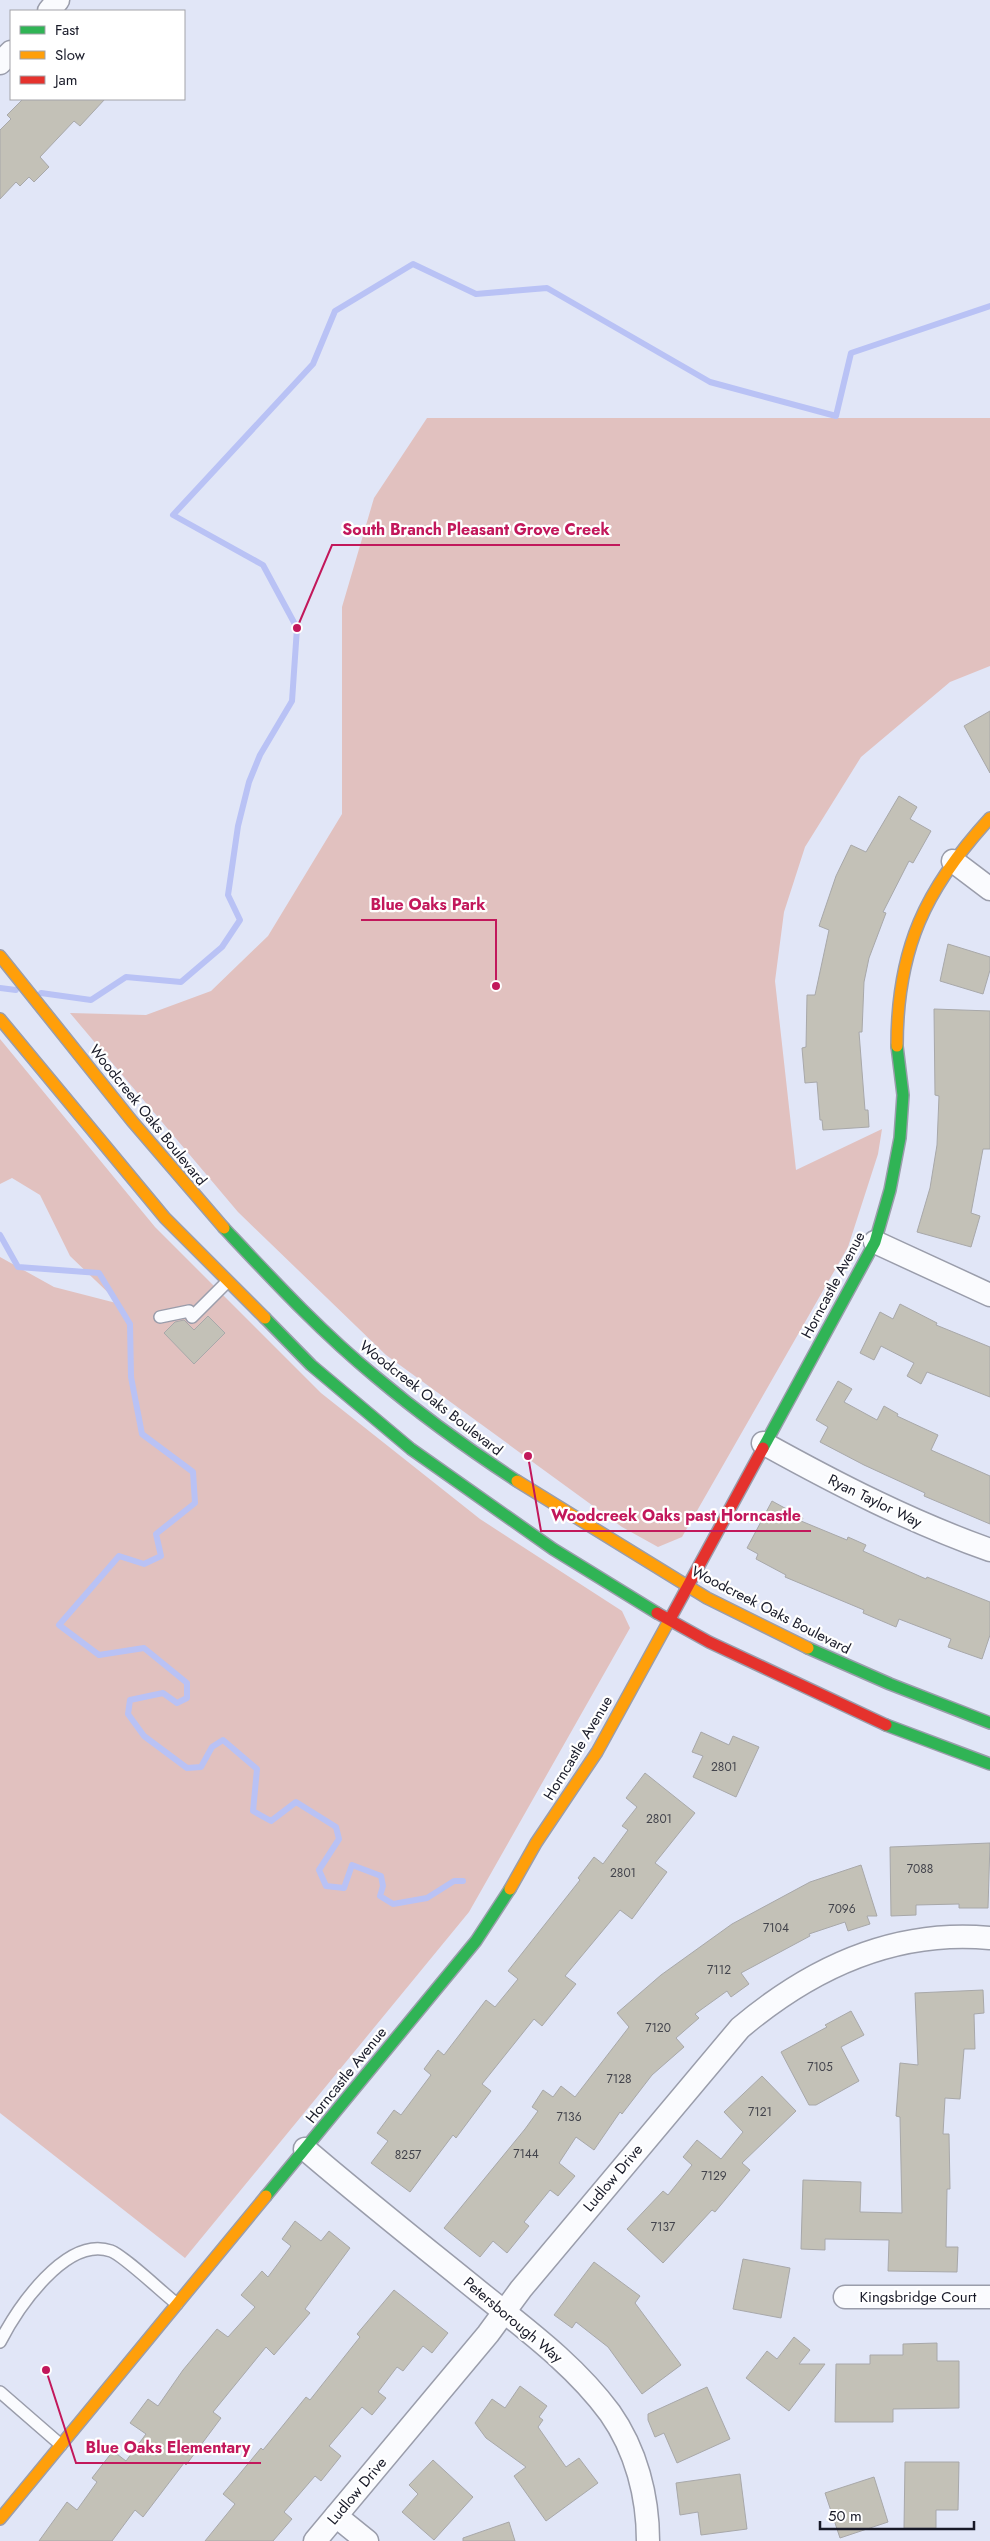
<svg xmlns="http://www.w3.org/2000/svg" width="990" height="2541" font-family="Jost,sans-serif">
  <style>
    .green { fill: #e1c1bf }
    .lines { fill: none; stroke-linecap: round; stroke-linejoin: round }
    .stream { stroke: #b9c2f5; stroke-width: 6 }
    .building { fill: #c3c1b7; stroke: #a8a8a9 }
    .lane-casing { stroke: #9a9dab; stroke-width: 14 }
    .street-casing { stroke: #9a9dab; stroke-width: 25 }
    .fast-casing { stroke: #9a9dab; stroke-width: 14 }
    .slow-casing { stroke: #9a9dab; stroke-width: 14 }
    .jam-casing { stroke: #9a9dab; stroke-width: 14 }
    .lane { stroke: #fafbfe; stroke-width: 11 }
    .street { stroke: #fafbfe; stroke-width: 22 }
    .fast { stroke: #30b455; stroke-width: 11 }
    .slow { stroke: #ff9f0a; stroke-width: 11 }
    .jam { stroke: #e5322d; stroke-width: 11 }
    .labels { text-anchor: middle; stroke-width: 4.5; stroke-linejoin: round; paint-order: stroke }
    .number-label { font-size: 12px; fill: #43444c }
    .street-label { font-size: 15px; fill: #181a28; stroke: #fff }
    .leader { fill: none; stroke: #c2185b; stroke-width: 2 }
    .callout-dot { fill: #c2185b; stroke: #fff; stroke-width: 2 }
    .callout-label { font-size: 16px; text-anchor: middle; font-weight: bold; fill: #c2185b; stroke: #fff; stroke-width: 4.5; stroke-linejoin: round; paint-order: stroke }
  </style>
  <rect width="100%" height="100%" fill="#e1e6f7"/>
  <!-- green -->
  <g class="green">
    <polygon points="427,418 990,418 990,666 950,682 861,757 805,847 784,912 775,981 796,1170 882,1129 878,1154 848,1247 682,1537 658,1547 622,1527 386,1355 238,1212 70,1013 146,1015 211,991 268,936 342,814 342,607 374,498"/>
    <polygon points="0,1039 155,1227 321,1393 480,1519 622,1611 630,1628 469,1912 185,2258 0,2113 0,1257 54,1287 120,1304 70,1256 40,1195 12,1178 0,1184"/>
  </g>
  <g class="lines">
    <!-- stream -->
    <g class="stream">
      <polyline points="0,988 16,990"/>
      <polyline points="41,993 91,1000 126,977 181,982 222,947 240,920 228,895 238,826 249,782 260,755 292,701 297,628 263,565 173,515 313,364 335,311 413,264 476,294 547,288 710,382 836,416 851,353 990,306"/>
      <polyline points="0,1235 18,1267 99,1273 130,1324 131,1377 142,1434 193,1472 195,1503 156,1534 161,1556 144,1564 119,1556 59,1625 99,1655 144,1648 187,1683 187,1698 177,1703 163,1693 130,1700 128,1714 144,1736 187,1768 201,1767 212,1747 223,1740 257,1769 253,1811 271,1821 296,1802 336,1827 339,1839 319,1870 326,1886 344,1888 352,1865 381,1876 383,1886 380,1896 393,1904 427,1898 454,1881 463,1881"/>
    </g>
  </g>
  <!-- building -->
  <g class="building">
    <polygon points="23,99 105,99 80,126 74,121 40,157 49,167 34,182 29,177 20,186 16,182 0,199 0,130 11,119 7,115"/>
    <polygon points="990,711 990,773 964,726"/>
    <polygon points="899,796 917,807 910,819 931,831 913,863 909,861 883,912 886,913 869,958 864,982 862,1032 859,1032 865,1110 868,1110 869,1127 823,1130 822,1120 820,1120 817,1082 805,1083 802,1048 806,1047 807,995 815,995 829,930 819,926 836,876 851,845 866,852"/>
    <polygon points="948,944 990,957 990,970 983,994 940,981"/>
    <polygon points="934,1009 990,1011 990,1149 983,1149 971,1213 980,1216 971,1247 917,1232 930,1188 937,1145 939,1096 935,1095"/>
    <polygon points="900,1304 937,1323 936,1325 990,1347 990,1397 927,1372 921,1384 907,1376 914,1363 881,1346 874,1360 860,1353 880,1312 893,1319"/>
    <polygon points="208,1316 225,1333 194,1364 164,1333 175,1322 184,1320 194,1330"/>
    <polygon points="838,1381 852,1389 844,1402 877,1420 884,1406 898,1414 897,1416 938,1435 931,1450 990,1476 990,1524 924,1496 925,1493 864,1465 820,1442 828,1427 816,1420"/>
    <polygon points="772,1501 803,1518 801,1521 847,1540 848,1537 866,1545 863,1551 926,1579 927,1577 990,1602 990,1635 982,1659 948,1647 951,1639 899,1619 896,1627 863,1613 864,1610 785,1577 786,1575 756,1559 758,1554 747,1548"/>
    <polygon points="701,1732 729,1745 733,1736 759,1747 736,1797 693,1777 703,1756 692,1752"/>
    <polygon points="645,1773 695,1813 655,1863 667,1872 632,1919 620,1910 565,1976 576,1984 542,2026 534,2019 482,2084 491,2091 456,2138 453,2135 410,2192 371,2163 388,2141 377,2133 394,2110 401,2115 431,2075 424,2069 438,2050 444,2055 486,2000 495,2007 518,1979 508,1971 580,1880 578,1878 594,1857 603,1864 628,1830 622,1826 637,1807 626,1798"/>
    <polygon points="990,1843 988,1908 959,1908 959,1904 916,1905 916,1915 891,1916 890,1847"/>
    <polygon points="861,1865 877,1916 867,1916 870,1924 848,1931 845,1922 809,1934 810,1936 741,1973 749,1984 731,1997 727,1991 695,2014 699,2018 676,2038 684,2047 652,2075 622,2114 620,2112 594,2150 576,2137 559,2163 575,2176 558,2196 550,2190 524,2222 529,2226 507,2253 493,2241 480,2257 444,2228 525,2129 538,2111 532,2107 543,2090 553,2097 561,2086 575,2097 629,2027 617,2013 661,1975 732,1924 810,1882"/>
    <polygon points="983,1990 984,2013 974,2014 975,2049 964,2049 960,2099 945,2098 943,2134 949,2134 950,2189 947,2189 946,2247 958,2247 957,2272 888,2271 889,2240 825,2239 825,2250 801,2249 803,2180 861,2182 860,2212 902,2213 900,2117 896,2116 900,2063 918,2065 915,1993"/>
    <polygon points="851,2011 864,2035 841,2047 859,2081 816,2105 809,2105 781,2052 827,2027 825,2025"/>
    <polygon points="762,2076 796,2111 742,2163 750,2170 715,2212 712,2210 663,2263 627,2229 663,2191 668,2195 692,2165 683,2157 697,2140 721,2159 743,2132 724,2112"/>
    <polygon points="295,2221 321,2241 329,2231 350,2248 305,2309 310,2313 274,2355 266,2347 213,2412 221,2418 186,2465 184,2463 143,2517 135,2510 112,2541 39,2541 67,2502 77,2510 97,2482 92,2478 113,2451 126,2461 146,2434 130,2423 148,2399 158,2406 183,2370 217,2329 228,2337 255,2307 241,2295 262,2271 268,2277 291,2246 282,2239"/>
    <polygon points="743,2259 790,2268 781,2318 733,2309"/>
    <polygon points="594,2262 640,2296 635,2303 681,2365 642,2394 608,2347 576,2322 572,2328 554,2315"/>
    <polygon points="394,2290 448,2333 432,2353 423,2346 403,2371 397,2367 378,2392 386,2398 372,2415 362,2407 329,2446 341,2456 321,2481 315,2476 284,2512 292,2519 273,2541 205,2541 235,2504 223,2494 261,2448 263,2450 306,2397 310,2400 360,2337 357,2334"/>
    <polygon points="794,2337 810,2350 799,2364 825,2364 789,2411 746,2378 767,2351 777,2359"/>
    <polygon points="937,2343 937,2361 959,2361 959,2408 893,2409 893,2422 835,2422 836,2364 870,2364 870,2355 903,2355 903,2344"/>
    <polygon points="520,2386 547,2406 539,2417 543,2420 538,2427 566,2467 579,2458 598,2483 546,2521 514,2476 526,2467 486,2438 475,2423 492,2399 505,2408"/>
    <polygon points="707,2387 730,2439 677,2463 664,2433 655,2437 648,2420 648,2414"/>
    <polygon points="433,2460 473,2497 434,2540 402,2512 418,2494 409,2485"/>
    <polygon points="905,2462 959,2462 958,2510 936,2510 936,2528 904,2528"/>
    <polygon points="740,2474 747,2529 701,2535 698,2512 680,2515 676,2483"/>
    <polygon points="874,2477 888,2522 840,2538 825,2493"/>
    <polygon points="509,2522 515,2541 463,2541 463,2538"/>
  </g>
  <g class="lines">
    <!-- lane casing -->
    <g class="lane-casing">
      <g id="lane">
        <polyline points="160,1317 189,1311 192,1317 227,1282"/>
        <path d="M0,2342C17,2309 66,2235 111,2251C123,2255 164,2294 177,2304"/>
        <polyline points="0,2392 61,2445"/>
      </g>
    </g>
    <!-- street casing -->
    <g class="street-casing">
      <g id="street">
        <polyline points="49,11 58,0"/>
        <polyline points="0,63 11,52"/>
        <polyline points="953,861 990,889"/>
        <polyline points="875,1242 990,1295"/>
        <path d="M763,1443C837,1484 911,1522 990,1550"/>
        <path d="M305,2149C361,2197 419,2243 477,2290C524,2328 574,2364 610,2413C636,2450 648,2496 648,2541"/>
        <polyline points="845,2297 990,2297"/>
        <polyline points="336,2516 367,2541"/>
        <path d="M315,2541L488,2334L521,2289L740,2028C811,1968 894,1929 990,1938"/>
      </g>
    </g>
    <!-- fast casing -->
    <g class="fast-casing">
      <g id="fast">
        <path d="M224,1228C272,1279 321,1332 376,1377C421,1415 468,1449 517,1481"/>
        <polyline points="265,1318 311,1365 411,1449 553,1549 657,1613"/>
        <polyline points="763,1448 875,1242 890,1190 900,1138 903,1095 897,1046"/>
        <polyline points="808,1648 890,1684 990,1723"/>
        <polyline points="886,1725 990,1764"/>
        <polyline points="266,2196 476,1941 510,1889"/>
      </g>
    </g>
    <!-- slow casing -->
    <g class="slow-casing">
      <g id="slow">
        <polyline points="0,956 132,1121 224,1228"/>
        <polyline points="0,1019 165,1218 265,1318"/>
        <path d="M897,1046C897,949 925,889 990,818"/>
        <polyline points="517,1481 707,1598 808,1648"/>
        <polyline points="510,1889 536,1843 597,1752 670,1619"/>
        <polyline points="0,2519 266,2196"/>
      </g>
    </g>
    <!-- jam casing -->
    <g class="jam-casing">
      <g id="jam">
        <polyline points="657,1613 709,1642 886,1725"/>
        <polyline points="670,1619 763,1448"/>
      </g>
    </g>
    <!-- lane -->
    <use href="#lane" class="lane"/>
    <!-- street -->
    <use href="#street" class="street"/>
    <!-- fast -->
    <use href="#fast" class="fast"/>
    <!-- slow -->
    <use href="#slow" class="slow"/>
    <!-- jam -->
    <use href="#jam" class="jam"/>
  </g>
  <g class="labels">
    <!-- number labels -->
    <g class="number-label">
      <text x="724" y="1771">2801</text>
      <text x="659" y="1823">2801</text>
      <text x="920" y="1873">7088</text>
      <text x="623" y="1877">2801</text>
      <text x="842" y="1913">7096</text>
      <text x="776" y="1932">7104</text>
      <text x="719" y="1974">7112</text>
      <text x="658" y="2032">7120</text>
      <text x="820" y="2071">7105</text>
      <text x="619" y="2083">7128</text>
      <text x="760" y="2116">7121</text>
      <text x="569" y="2121">7136</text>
      <text x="526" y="2158">7144</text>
      <text x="408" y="2159">8257</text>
      <text x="714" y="2180">7129</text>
      <text x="663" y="2231">7137</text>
    </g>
    <!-- street labels -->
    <g class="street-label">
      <text transform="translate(148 1115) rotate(51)" y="5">Woodcreek Oaks Boulevard</text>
      <text transform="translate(833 1285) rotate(-62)" y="5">Horncastle Avenue</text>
      <text transform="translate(431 1398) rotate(38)" y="5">Woodcreek Oaks Boulevard</text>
      <text transform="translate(875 1501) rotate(26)" y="5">Ryan Taylor Way</text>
      <text transform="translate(771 1610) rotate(27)" y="5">Woodcreek Oaks Boulevard</text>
      <text transform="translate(578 1748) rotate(-59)" y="5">Horncastle Avenue</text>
      <text transform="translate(346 2075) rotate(-51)" y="5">Horncastle Avenue</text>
      <text transform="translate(613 2178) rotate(-50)" y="5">Ludlow Drive</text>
      <text x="918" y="2302">Kingsbridge Court</text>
      <text transform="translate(513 2320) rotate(40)" y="5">Petersborough Way</text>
      <text transform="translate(357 2491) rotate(-50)" y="5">Ludlow Drive</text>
    </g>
  </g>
  <!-- callouts -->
  <path class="leader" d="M297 628L332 545H620M496 986L496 920H361M528 1456L541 1531H811M46 2370L76 2463H261"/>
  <g class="callout-dot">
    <circle cx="297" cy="628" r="5"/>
    <circle cx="496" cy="986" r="5"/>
    <circle cx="528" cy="1456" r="5"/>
    <circle cx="46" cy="2370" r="5"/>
  </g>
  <g class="callout-label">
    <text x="476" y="535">South Branch Pleasant Grove Creek</text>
    <text x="428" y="910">Blue Oaks Park</text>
    <text x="676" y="1521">Woodcreek Oaks past Horncastle</text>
    <text x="168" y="2453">Blue Oaks Elementary</text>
  </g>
  <!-- legend -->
  <rect x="10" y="10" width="175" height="90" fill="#ffffff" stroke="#a3a3a9"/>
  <rect x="20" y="26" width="25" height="8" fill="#30b455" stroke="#a3a3a9"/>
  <text x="55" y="35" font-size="15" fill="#181a28">Fast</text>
  <rect x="20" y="51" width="25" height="8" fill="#ff9f0a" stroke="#a3a3a9"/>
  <text x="55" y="60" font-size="15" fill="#181a28">Slow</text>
  <rect x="20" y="76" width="25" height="8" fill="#e5322d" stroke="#a3a3a9"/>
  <text x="55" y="85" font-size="15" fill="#181a28">Jam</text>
  <!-- scale -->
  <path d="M820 2521v8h154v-8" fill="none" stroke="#181a28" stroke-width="2.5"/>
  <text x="828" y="2521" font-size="15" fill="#181a28" stroke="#ffffff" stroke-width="4" paint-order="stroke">50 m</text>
</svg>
